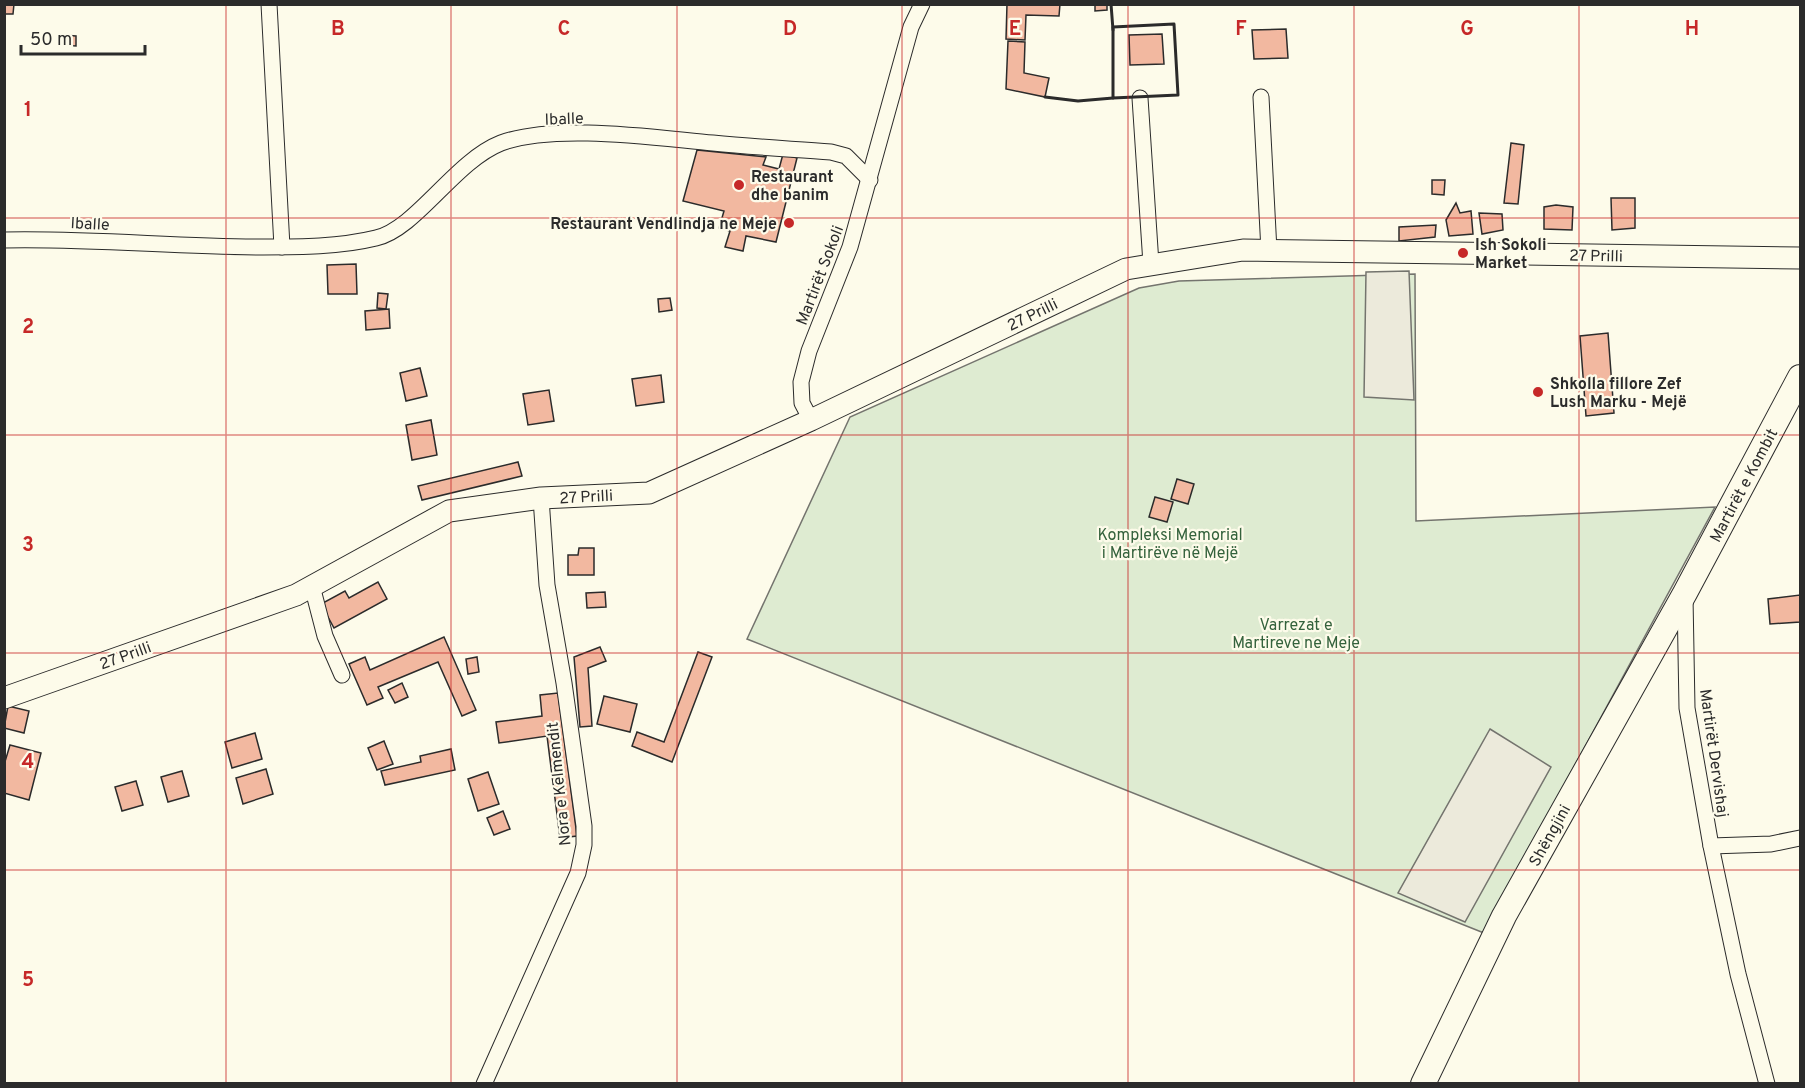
<svg xmlns="http://www.w3.org/2000/svg" width="1805" height="1088" font-family="Overpass,sans-serif">
  <style>
    .green { fill: #deebd1; stroke: #74746e; stroke-width: 1.5 }
    .parking { fill: #eceadb; stroke: #74746e; stroke-width: 1.5 }
    .building { fill: #f2b8a0; stroke: #2b2b2b; stroke-width: 1.5 }
    .lines { fill: none; stroke-linecap: round; stroke-linejoin: round }
    .street-casing { stroke: #2b2b2b; stroke-width: 17 }
    .secondary-casing { stroke: #2b2b2b; stroke-width: 23 }
    .primary-casing { stroke: #2b2b2b; stroke-width: 26 }
    .street { stroke: #fdfbea; stroke-width: 15 }
    .secondary { stroke: #fdfbea; stroke-width: 21 }
    .primary { stroke: #fdfbea; stroke-width: 24 }
    .wall { stroke: #2b2b2b; stroke-width: 3 }
    .grid { fill: none; stroke: #c62828; stroke-width: 1.5; stroke-opacity: 0.55 }
    .poi-dot { fill: #c62828; stroke: #fdfbea; stroke-width: 2 }
    .labels { text-anchor: middle; stroke-width: 4.5; stroke-linejoin: round; paint-order: stroke }
    .street-label { font-size: 16px; fill: #2b2b2b; stroke: #fdfbea }
    .poi-label { font-size: 16px; font-weight: bold; fill: #2b2b2b; stroke: #fdfbea; text-anchor: start }
    .park-label { font-size: 16px; fill: #34623c; stroke: #fdfbea }
    .grid-label { font-size: 20px; text-anchor: middle; font-weight: bold; fill: #c62828; stroke: #fdfbea; stroke-width: 4.5; stroke-linejoin: round; paint-order: stroke }
  </style>
  <rect width="100%" height="100%" fill="#fdfbea"/>
  <!-- green -->
  <polygon class="green" points="1415,274 1416,521 1715,507 1484,933 747,639 850,417 1139,288 1179,281"/>
  <!-- parking -->
  <g class="parking">
    <polygon points="1409,271 1414,400 1364,397 1366,272"/>
    <polygon points="1490,729 1551,767 1465,922 1398,893"/>
  </g>
  <!-- building -->
  <g class="building">
    <polygon points="4,4 14,4 13,14 4,14"/>
    <polygon points="1007,4 1060,4 1059,16 1026,15 1025,40 1006,39"/>
    <polygon points="1095,4 1107,4 1107,10 1095,11"/>
    <polygon points="1286,29 1288,58 1254,59 1252,30"/>
    <polygon points="1162,34 1164,64 1130,65 1129,35"/>
    <polygon points="62,35 76,36 76,46 62,45"/>
    <polygon points="1008,41 1025,42 1024,73 1049,78 1045,97 1006,89"/>
    <polygon points="1511,143 1524,145 1518,204 1504,203"/>
    <polygon points="697,150 766,157 763,165 779,169 783,154 797,158 776,242 746,236 743,251 725,247 730,231 719,228 724,211 683,201"/>
    <polygon points="1432,180 1445,180 1444,195 1432,194"/>
    <polygon points="1611,198 1635,198 1635,228 1612,230"/>
    <polygon points="1456,203 1460,213 1471,211 1473,234 1449,236 1446,220"/>
    <polygon points="1556,205 1573,207 1572,230 1544,229 1544,207"/>
    <polygon points="1479,213 1502,214 1503,230 1482,234"/>
    <polygon points="1436,225 1435,237 1399,241 1399,227"/>
    <polygon points="356,264 357,294 328,294 327,265"/>
    <polygon points="378,293 388,294 386,309 377,308"/>
    <polygon points="670,298 672,310 659,312 658,299"/>
    <polygon points="389,309 390,328 366,330 365,311"/>
    <polygon points="1608,333 1614,413 1586,416 1580,336"/>
    <polygon points="420,368 427,396 406,401 400,373"/>
    <polygon points="661,375 664,402 636,406 632,379"/>
    <polygon points="549,390 554,421 528,425 523,394"/>
    <polygon points="431,420 437,455 412,460 406,425"/>
    <polygon points="518,462 522,476 422,500 418,486"/>
    <polygon points="1177,479 1194,484 1188,504 1171,499"/>
    <polygon points="1155,497 1173,502 1167,522 1149,517"/>
    <polygon points="579,548 594,548 594,575 568,575 568,555 578,555"/>
    <polygon points="378,582 387,599 334,628 321,604 345,591 349,598"/>
    <polygon points="605,592 606,607 587,608 586,593"/>
    <polygon points="1800,595 1800,622 1770,624 1768,599"/>
    <polygon points="444,637 476,710 462,716 438,662 378,687 383,698 367,705 349,664 365,657 370,670"/>
    <polygon points="600,647 606,661 588,668 592,726 580,727 574,657"/>
    <polygon points="698,652 712,657 672,762 632,746 637,732 664,742"/>
    <polygon points="477,657 479,672 468,674 466,659"/>
    <polygon points="402,683 408,697 395,703 388,690"/>
    <polygon points="558,693 577,836 560,838 547,736 499,743 496,722 542,716 540,695"/>
    <polygon points="604,696 637,704 630,732 597,724"/>
    <polygon points="8,706 29,711 24,733 4,728"/>
    <polygon points="255,733 262,759 232,768 225,742"/>
    <polygon points="384,741 393,764 377,770 368,748"/>
    <polygon points="10,745 41,753 29,800 4,793 4,765"/>
    <polygon points="451,749 455,770 385,785 381,771 421,762 420,756"/>
    <polygon points="266,769 273,794 243,804 236,778"/>
    <polygon points="182,771 189,796 168,802 161,777"/>
    <polygon points="488,772 499,804 478,811 468,779"/>
    <polygon points="136,781 143,805 122,811 115,787"/>
    <polygon points="503,811 510,829 494,835 487,818"/>
  </g>
  <g class="lines">
    <!-- street casing -->
    <g class="street-casing">
      <g id="street">
        <polyline points="269,4 282,247"/>
        <polyline points="1261,97 1269,251"/>
        <polyline points="1140,98 1151,264"/>
        <path d="M4,240C91,238 177,247 263,247C300,247 339,247 376,238C416,229 455,161 501,143C555,123 656,138 713,143C752,147 792,149 831,152L846,156L870,180"/>
        <polyline points="811,420 802,403 801,382 809,351 850,247 911,27 922,4"/>
        <polyline points="312,586 325,636 342,675"/>
        <polyline points="1685,597 1687,708 1711,846 1738,974 1767,1084"/>
        <polyline points="1711,846 1771,844 1800,838"/>
        <polyline points="484,1084 578,873 584,845 584,826 564,683 547,585 541,498"/>
      </g>
    </g>
    <!-- secondary casing -->
    <g class="secondary-casing">
      <polyline id="secondary" points="4,698 296,595 449,511 541,498 649,493 811,420 1126,269 1243,250 1800,258"/>
    </g>
    <!-- primary casing -->
    <g class="primary-casing">
      <polyline id="primary" points="1423,1084 1504,916 1685,593 1800,377"/>
    </g>
    <!-- street -->
    <use href="#street" class="street"/>
    <!-- secondary -->
    <use href="#secondary" class="secondary"/>
    <!-- primary -->
    <use href="#primary" class="primary"/>
    <!-- wall -->
    <g class="wall">
      <polyline points="1111,4 1113,30"/>
      <polygon points="1174,24 1178,95 1113,98 1113,27"/>
      <polyline points="1045,97 1078,101 1113,98"/>
    </g>
  </g>
  <!-- grid -->
  <path class="grid" d="M226,4V1084M451,4V1084M677,4V1084M902,4V1084M1128,4V1084M1354,4V1084M1579,4V1084M4,218H1800M4,435H1800M4,653H1800M4,870H1800"/>
  <!-- markers -->
  <g class="poi-dot">
    <circle cx="739" cy="185" r="6"/>
    <circle cx="789" cy="223" r="6"/>
    <circle cx="1463" cy="253" r="6"/>
    <circle cx="1538" cy="392" r="6"/>
  </g>
  <g class="labels">
    <!-- street labels -->
    <g class="street-label">
      <text transform="translate(564 118) rotate(-2)" y="6">Iballe</text>
      <text transform="translate(90 223) rotate(3)" y="6">Iballe</text>
      <text transform="translate(1596 255) rotate(1)" y="6">27 Prilli</text>
      <text transform="translate(819 275) rotate(-69)" y="6">Martirët Sokoli</text>
      <text transform="translate(1032 314) rotate(-26)" y="6">27 Prilli</text>
      <text transform="translate(1743 485) rotate(-62)" y="6">Martirët e Kombit</text>
      <text transform="translate(586 496) rotate(-3)" y="6">27 Prilli</text>
      <text transform="translate(125 655) rotate(-20)" y="6">27 Prilli</text>
      <text transform="translate(1715 753) rotate(82)" y="6">Martirët Dervishaj</text>
      <text transform="translate(558 784) rotate(-96)" y="6">Nora e Kelmendit</text>
      <text transform="translate(1549 835) rotate(-61)" y="6">Shëngjini</text>
    </g>
    <!-- poi labels -->
    <g class="poi-label">
      <text x="751" y="182">Restaurant<tspan x="751" dy="18">dhe banim</tspan></text>
      <text x="777" y="229" text-anchor="end">Restaurant Vendlindja ne Meje</text>
      <text x="1475" y="250">Ish Sokoli<tspan x="1475" dy="18">Market</tspan></text>
      <text x="1550" y="389">Shkolla fillore Zef<tspan x="1550" dy="18">Lush Marku - Mejë</tspan></text>
    </g>
    <!-- park labels -->
    <g class="park-label">
      <text x="1170" y="540">Kompleksi Memorial<tspan x="1170" dy="18">i Martirëve në Mejë</tspan></text>
      <text x="1296" y="630">Varrezat e<tspan x="1296" dy="18">Martireve ne Meje</tspan></text>
    </g>
  </g>
  <g class="grid-label">
    <text x="338" y="35">B</text>
    <text x="564" y="35">C</text>
    <text x="790" y="35">D</text>
    <text x="1015" y="35">E</text>
    <text x="1241" y="35">F</text>
    <text x="1467" y="35">G</text>
    <text x="1692" y="35">H</text>
    <text x="28" y="116">1</text>
    <text x="28" y="333">2</text>
    <text x="28" y="551">3</text>
    <text x="28" y="768">4</text>
    <text x="28" y="986">5</text>
  </g>
  <!-- border -->
  <rect width="1805" height="1088" fill="none" stroke="#2b2b2b" stroke-width="12"/>
  <!-- scale -->
  <path d="M21 45v9h124v-9" fill="none" stroke="#2b2b2b" stroke-width="3"/>
  <text x="30" y="45" font-size="18" fill="#2b2b2b" stroke="#fdfbea" stroke-width="4.5" paint-order="stroke">50 m</text>
</svg>
